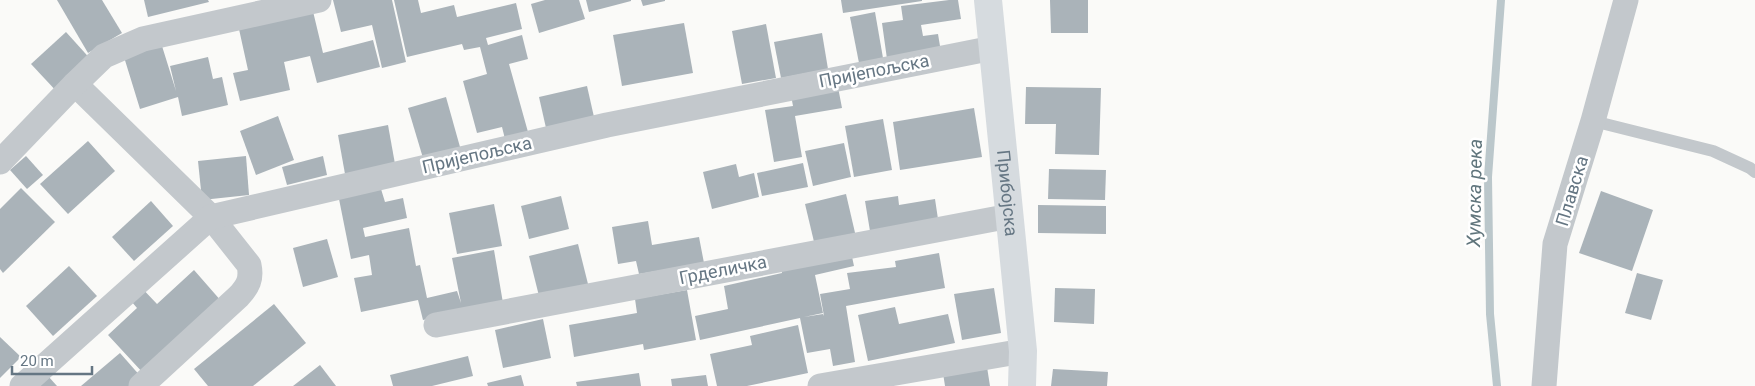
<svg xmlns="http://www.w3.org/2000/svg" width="1755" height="386" font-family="Roboto,sans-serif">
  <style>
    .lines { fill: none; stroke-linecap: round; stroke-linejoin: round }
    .stream { stroke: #bbc7cb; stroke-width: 8 }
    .building { fill: #aab3b9 }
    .lane { stroke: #c3c8cc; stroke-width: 12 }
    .street { stroke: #c3c8cc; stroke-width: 25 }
    .secondary { stroke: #d6dbdf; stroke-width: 28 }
    .labels { text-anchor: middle; stroke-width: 5; stroke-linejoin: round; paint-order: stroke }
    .street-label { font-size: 18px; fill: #657683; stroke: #fff }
    .water-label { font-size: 19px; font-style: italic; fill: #60757c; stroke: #fff }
  </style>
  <rect width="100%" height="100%" fill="#fafaf8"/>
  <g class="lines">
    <!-- stream -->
    <polyline class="stream" points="1497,386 1490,314 1488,177 1501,0"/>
  </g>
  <!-- building -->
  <g class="building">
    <polygon points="57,0 102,0 122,33 88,53"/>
    <polygon points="144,0 208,0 209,2 148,17"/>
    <polygon points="333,0 392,0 406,62 382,68 372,25 341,32"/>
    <polygon points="394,0 418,0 421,13 454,5 457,17 516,3 522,29 486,38 488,45 522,35 528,59 509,64 528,132 505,139 502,127 477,133 463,81 487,74 480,47 464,50 462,44 407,57"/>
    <polygon points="545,0 579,0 585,19 539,33 531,4"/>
    <polygon points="586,0 631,0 631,1 589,12"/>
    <polygon points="641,0 665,0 665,1 643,6"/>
    <polygon points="841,0 922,0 922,1 843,13"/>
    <polygon points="949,0 958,0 961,19 921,25 923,36 938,34 941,52 887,59 882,23 903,20 901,6"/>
    <polygon points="1050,0 1088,0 1088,33 1051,33"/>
    <polygon points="311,3 323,53 373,40 380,67 317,83 310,56 284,62 290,90 240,101 233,73 248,70 237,20"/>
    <polygon points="875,12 883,58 859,63 850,17"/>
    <polygon points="684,23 693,73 622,86 613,35"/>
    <polygon points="766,24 776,78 742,84 732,31"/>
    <polygon points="66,32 94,63 59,94 31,64"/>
    <polygon points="822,33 828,69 781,78 774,42"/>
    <polygon points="162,46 176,91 170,66 208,57 213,79 222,77 228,105 182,116 178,97 140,109 124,57"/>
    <polygon points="837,82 842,108 795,116 802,157 774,162 765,110 793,106 790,90"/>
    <polygon points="587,86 594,117 546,128 539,97"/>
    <polygon points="1026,87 1101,88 1099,155 1055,154 1056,124 1025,124"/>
    <polygon points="446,97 460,147 423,158 408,108"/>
    <polygon points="974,108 982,157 900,170 893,122"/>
    <polygon points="278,116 294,160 256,175 240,131"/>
    <polygon points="883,119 892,170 854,177 845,126"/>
    <polygon points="388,125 395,164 345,174 338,135"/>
    <polygon points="88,141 115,171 68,214 40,184"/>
    <polygon points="844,143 851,177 813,186 805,151"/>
    <polygon points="26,156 43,175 27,189 10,170"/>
    <polygon points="246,156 249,195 202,200 198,161"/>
    <polygon points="323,156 327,175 287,185 282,167"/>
    <polygon points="803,163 808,187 762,196 757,173"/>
    <polygon points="736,164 739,177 754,173 759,197 712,209 703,172"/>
    <polygon points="1049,169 1106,170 1105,200 1048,199"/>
    <polygon points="21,188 55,222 3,273 0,269 0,209"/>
    <polygon points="381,189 385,202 403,198 407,218 363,228 365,237 409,228 416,266 420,265 427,298 457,291 461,303 452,258 494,250 503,303 462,311 423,320 418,300 361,312 354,278 372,275 369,255 351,259 339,199"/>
    <polygon points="1601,191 1653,210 1632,271 1579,253"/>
    <polygon points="846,194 856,237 815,246 805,204"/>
    <polygon points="561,196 569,229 529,239 521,206"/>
    <polygon points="898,196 899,205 935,199 938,219 870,231 865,201"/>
    <polygon points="151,201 173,226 134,261 112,237"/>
    <polygon points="494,204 502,246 457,254 449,213"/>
    <polygon points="1038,205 1106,206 1106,234 1038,233"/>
    <polygon points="648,221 652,245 699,237 704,263 639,274 636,261 618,264 612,227"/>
    <polygon points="327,239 338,277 303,287 293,248"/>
    <polygon points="578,244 589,288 540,300 529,256"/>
    <polygon points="851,252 854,266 815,275 823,313 804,317 823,314 824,316 820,294 850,289 847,273 896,267 895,261 939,253 945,288 846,306 855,362 833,366 830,349 807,353 800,318 700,340 695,316 728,309 724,286 782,273 781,267"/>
    <polygon points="69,266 97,296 53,336 26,306"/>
    <polygon points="194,270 222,302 144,374 108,335 137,308 126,295 138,284 157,304"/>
    <polygon points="1637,273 1663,280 1651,320 1625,313"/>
    <polygon points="994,288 1001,333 962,340 954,294"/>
    <polygon points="1055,288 1095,289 1094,324 1054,322"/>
    <polygon points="687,290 696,340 644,350 643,344 574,357 569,325 637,313 635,299"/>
    <polygon points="274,304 306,343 253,386 208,386 194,369"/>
    <polygon points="895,307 899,324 948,314 955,343 868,361 858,315"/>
    <polygon points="543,319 551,358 503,368 495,330"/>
    <polygon points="798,325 808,373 747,386 717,386 710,354 752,345 750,336"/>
    <polygon points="0,337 21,357 0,378"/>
    <polygon points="120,353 142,378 132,386 81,386"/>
    <polygon points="468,356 473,376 432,386 393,386 390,375"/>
    <polygon points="320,365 336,386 293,386"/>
    <polygon points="987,367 990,386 945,386 943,373"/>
    <polygon points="1053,369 1108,372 1107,386 1051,386"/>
    <polygon points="639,373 641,386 577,386 576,382"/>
    <polygon points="521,375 524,386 488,386 487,383"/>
    <polygon points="706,375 708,386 672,386 671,379"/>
    <polygon points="48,376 57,386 37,386"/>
  </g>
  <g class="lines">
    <!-- lane -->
    <polyline class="lane" points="1593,121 1713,151 1750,168 1755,172"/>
    <!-- street -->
    <g class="street">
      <path d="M75,84L211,217L249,265C252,279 248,286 239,296L141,386"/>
      <polyline points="0,162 75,84 104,56 143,39 319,0"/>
      <polyline points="436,325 1010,216"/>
      <polyline points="22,386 211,217 607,125 993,48"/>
      <polyline points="820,386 1023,351"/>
      <polyline points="1544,386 1555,244 1593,121 1626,0"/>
    </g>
    <!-- secondary -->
    <path class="secondary" id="s1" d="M988,0L1023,351L1022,386"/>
  </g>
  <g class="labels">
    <!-- street labels -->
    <g class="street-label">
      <text transform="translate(874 71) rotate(-11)" y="6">Пријепољска</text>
      <text transform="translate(477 155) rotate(-13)" y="6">Пријепољска</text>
      <text transform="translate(1572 191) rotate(-73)" y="6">Плавска</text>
      <text dy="6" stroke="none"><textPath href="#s1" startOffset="194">Прибојска</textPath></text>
      <text transform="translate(723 270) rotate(-11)" y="6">Грделичка</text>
    </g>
    <!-- water labels -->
    <g class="water-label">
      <text transform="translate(1474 193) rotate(-89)" y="7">Хумска река</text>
    </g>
  </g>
  <!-- scale -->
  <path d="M12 366v8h80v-8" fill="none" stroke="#657683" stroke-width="2.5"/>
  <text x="20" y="366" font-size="15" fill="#657683" stroke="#ffffff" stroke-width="4" paint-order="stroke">20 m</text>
</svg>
